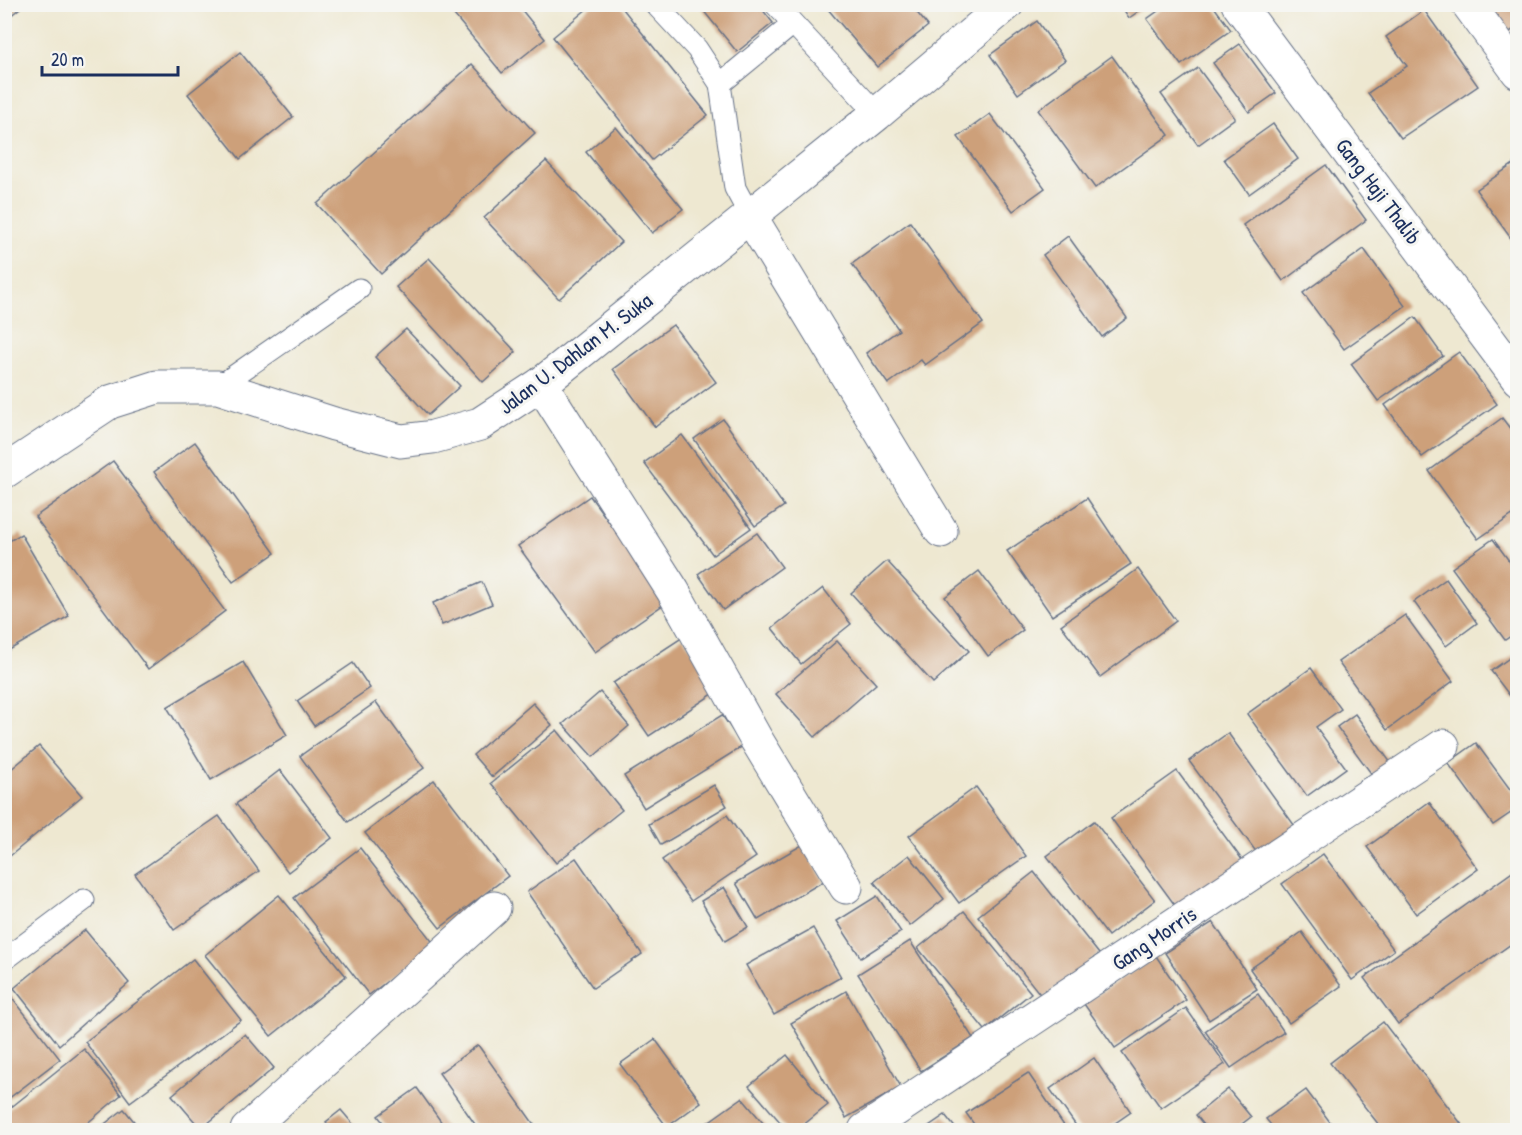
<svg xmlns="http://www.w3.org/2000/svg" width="1522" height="1135" font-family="'Patrick Hand',sans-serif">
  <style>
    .building { fill: #cda07a }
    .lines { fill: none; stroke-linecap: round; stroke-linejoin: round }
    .service-casing { stroke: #657086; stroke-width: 23 }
    .minor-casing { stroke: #657086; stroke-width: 35 }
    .service { stroke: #fff; stroke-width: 21 }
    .minor { stroke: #fff; stroke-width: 33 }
    .labels { text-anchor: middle; stroke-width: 6; stroke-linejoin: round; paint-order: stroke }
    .street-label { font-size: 22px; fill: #1b2f5e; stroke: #f6f6f2 }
  </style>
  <rect width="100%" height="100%" fill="#f6f6f2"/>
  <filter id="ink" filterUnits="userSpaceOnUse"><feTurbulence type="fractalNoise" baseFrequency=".0167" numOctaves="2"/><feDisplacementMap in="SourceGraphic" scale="12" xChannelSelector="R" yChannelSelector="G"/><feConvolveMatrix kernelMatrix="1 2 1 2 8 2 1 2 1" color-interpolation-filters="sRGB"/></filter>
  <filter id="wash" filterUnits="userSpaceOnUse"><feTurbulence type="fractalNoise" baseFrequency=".008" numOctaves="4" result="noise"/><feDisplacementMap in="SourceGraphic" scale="24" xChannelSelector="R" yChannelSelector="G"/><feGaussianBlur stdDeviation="1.35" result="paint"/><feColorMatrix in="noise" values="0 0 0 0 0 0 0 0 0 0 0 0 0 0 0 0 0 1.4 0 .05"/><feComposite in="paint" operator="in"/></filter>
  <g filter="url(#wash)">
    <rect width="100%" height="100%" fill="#eee8d1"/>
    <g id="blocks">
      <!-- building -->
      <g class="building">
        <polygon points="4,4 25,4 4,21"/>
        <polygon points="445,4 517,4 545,39 502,73"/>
        <polygon points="593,4 619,4 708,115 652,160 553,37"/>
        <polygon points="698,4 758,4 773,23 737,52"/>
        <polygon points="831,4 910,4 928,26 877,67 827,8"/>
        <polygon points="1120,4 1149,4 1129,18"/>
        <polygon points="1168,4 1212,4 1231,30 1181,65 1147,19"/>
        <polygon points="1487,4 1518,4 1518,26 1507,34"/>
        <polygon points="1424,10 1478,86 1401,138 1368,93 1407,66 1386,37"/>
        <polygon points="1037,21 1065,60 1018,94 990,55"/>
        <polygon points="1240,44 1276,93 1249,112 1213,63"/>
        <polygon points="240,52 293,117 240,159 188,94"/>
        <polygon points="1112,56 1169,135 1095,188 1038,110"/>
        <polygon points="472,64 535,133 381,274 317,204"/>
        <polygon points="1198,68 1235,118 1198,145 1161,94"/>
        <polygon points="990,114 1045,188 1013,211 958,137"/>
        <polygon points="1273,124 1298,159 1249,194 1224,159"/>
        <polygon points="616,127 683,209 652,233 586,152"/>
        <polygon points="546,161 621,242 559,299 484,218"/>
        <polygon points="1518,161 1518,242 1515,244 1476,190"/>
        <polygon points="1326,165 1366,220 1283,281 1243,225"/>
        <polygon points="910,222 983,323 925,365 921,360 888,384 866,353 899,330 852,264"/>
        <polygon points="1068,236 1127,318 1102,337 1043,255"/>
        <polygon points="1364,249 1405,306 1344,349 1303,293"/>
        <polygon points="429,258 516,352 483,382 396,287"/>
        <polygon points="1415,317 1443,356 1378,401 1351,364"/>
        <polygon points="673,325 716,382 655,427 613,369"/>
        <polygon points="406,329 460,386 428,415 375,357"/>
        <polygon points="1459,352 1497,404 1422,457 1385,405"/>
        <polygon points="1502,418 1518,439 1518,511 1478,539 1429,471"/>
        <polygon points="723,419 784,506 755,526 694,439"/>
        <polygon points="682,435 751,528 713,555 644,463"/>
        <polygon points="195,442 275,553 233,582 154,472"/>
        <polygon points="113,461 225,611 148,669 35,517"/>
        <polygon points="590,496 667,602 595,652 518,546"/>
        <polygon points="1087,498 1131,564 1052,616 1007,551"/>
        <polygon points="757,533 782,567 723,610 698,574"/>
        <polygon points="21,534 69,616 4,653 4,544"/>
        <polygon points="1493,539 1518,573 1518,631 1505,640 1452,568"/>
        <polygon points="887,561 969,651 933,683 851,593"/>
        <polygon points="1138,569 1176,621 1100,677 1061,625"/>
        <polygon points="979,571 1023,630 988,656 945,597"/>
        <polygon points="1446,579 1477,623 1446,646 1414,602"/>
        <polygon points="482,582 492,604 442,625 433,603"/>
        <polygon points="823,588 851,624 801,664 772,628"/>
        <polygon points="1405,615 1453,681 1387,730 1338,662"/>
        <polygon points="683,637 719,690 649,736 613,683"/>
        <polygon points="837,641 876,684 815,737 776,694"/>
        <polygon points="1518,652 1518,697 1513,700 1491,671"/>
        <polygon points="243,662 287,735 211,780 167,707"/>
        <polygon points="353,663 370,688 314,726 297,701"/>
        <polygon points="1311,668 1341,709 1316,727 1346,768 1307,796 1247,714"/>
        <polygon points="600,692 629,726 593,757 563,724"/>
        <polygon points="376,702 424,768 348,822 300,756"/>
        <polygon points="533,703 552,725 492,777 473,755"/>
        <polygon points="1355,714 1391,763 1373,776 1337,727"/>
        <polygon points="722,715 743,746 644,808 624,776"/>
        <polygon points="557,730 622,810 556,863 491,783"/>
        <polygon points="1228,733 1297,829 1260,857 1189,761"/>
        <polygon points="1476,743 1518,800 1518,808 1493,825 1448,763"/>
        <polygon points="39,746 82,796 4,861 4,775"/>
        <polygon points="280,770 332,838 288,872 236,804"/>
        <polygon points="1177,771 1243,861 1177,908 1111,818"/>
        <polygon points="434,780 508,876 440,928 365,833"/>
        <polygon points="714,785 727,806 661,845 649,824"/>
        <polygon points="976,787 1026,856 959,903 909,836"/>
        <polygon points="1429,802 1478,869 1416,914 1367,847"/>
        <polygon points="727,815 756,857 691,901 662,860"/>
        <polygon points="219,816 259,871 174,930 135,874"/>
        <polygon points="1094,821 1155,900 1108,936 1047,856"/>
        <polygon points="802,845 824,881 758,920 736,883"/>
        <polygon points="360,848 435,945 369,995 294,898"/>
        <polygon points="1323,854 1394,950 1352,980 1282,884"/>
        <polygon points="909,855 944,899 910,926 874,882"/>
        <polygon points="576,858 642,954 593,988 527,892"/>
        <polygon points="1518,868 1518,939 1398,1024 1364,978"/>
        <polygon points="1034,872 1099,954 1043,998 978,916"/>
        <polygon points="724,887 748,927 725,941 701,901"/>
        <polygon points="279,895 346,976 271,1036 205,955"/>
        <polygon points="877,896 901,932 861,958 837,921"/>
        <polygon points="964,911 1031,993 985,1030 918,948"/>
        <polygon points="1213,922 1257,989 1209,1020 1165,953"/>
        <polygon points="813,928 841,977 774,1015 746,965"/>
        <polygon points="85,930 129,983 59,1045 14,988"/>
        <polygon points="1302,932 1341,986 1289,1023 1250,969"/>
        <polygon points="910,941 973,1038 921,1071 858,974"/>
        <polygon points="1156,956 1186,1000 1115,1048 1084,1004"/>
        <polygon points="193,959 241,1020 130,1102 85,1042"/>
        <polygon points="4,987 60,1059 4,1102"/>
        <polygon points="846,991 901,1087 846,1118 791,1023"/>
        <polygon points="1258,994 1284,1032 1231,1068 1205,1031"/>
        <polygon points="1186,1008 1225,1064 1161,1108 1122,1053"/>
        <polygon points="1383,1022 1466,1130 1383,1130 1330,1063"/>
        <polygon points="245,1034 274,1068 201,1129 172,1095"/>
        <polygon points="655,1039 701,1102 667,1127 620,1064"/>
        <polygon points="478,1045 538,1130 479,1130 439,1073"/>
        <polygon points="84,1049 121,1095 79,1130 4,1130 4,1113"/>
        <polygon points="787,1055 828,1105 797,1130 787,1130 749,1086"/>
        <polygon points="1094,1058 1131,1112 1105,1130 1079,1130 1050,1089"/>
        <polygon points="1028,1073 1067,1130 978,1130 966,1113"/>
        <polygon points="417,1088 447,1130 389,1130 378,1116"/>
        <polygon points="1228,1089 1251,1117 1234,1130 1208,1130 1196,1115"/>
        <polygon points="1306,1090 1336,1130 1275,1130 1266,1119"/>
        <polygon points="742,1098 769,1130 697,1130"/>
        <polygon points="124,1109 141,1130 97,1130"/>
        <polygon points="341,1110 358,1130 332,1130 326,1122"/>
        <polygon points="945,1115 957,1130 923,1130"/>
      </g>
    </g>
  </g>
  <g filter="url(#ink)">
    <use href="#blocks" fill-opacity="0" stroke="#657086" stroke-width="1.5"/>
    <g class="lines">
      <!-- service casing -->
      <g class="service-casing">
        <g id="service">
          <polyline points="655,4 697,49 720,84 735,188 750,216"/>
          <polyline points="775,4 877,114"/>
          <polyline points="720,84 793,24"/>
          <polyline points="218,387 359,289"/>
          <polyline points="4,960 84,900"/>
        </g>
      </g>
      <!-- minor casing -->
      <g class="minor-casing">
        <g id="minor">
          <polyline points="1238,4 1518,379"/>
          <polyline points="1468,4 1518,72"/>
          <polyline points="750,216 941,531"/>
          <polyline points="541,384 673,591 756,739 846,887"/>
          <polyline points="4,472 110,402 157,387 218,387 334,424 401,441 433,437 480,424 541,384 877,114 1007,4"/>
          <polyline points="247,1130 494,908"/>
          <polyline points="865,1130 1443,746"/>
        </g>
      </g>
      <!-- service -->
      <use href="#service" class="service"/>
      <!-- minor -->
      <use href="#minor" class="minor"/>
    </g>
  </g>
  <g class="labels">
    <!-- street labels -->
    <g class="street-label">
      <text transform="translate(1379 191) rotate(53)" y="8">Gang Haji Thalib</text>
      <text transform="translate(575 353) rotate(-37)" y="8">Jalan U. Dahlan M. Suka</text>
      <text transform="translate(1154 938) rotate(-34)" y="8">Gang Morris</text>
    </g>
  </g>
  <!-- margin -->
  <rect width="1522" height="1135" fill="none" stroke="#f6f6f2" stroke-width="24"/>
  <!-- scale -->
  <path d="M42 66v9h136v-9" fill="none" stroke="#1b2f5e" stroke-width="3"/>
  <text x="51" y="66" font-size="18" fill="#1b2f5e" stroke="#f6f6f2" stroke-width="4.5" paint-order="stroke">20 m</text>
</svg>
